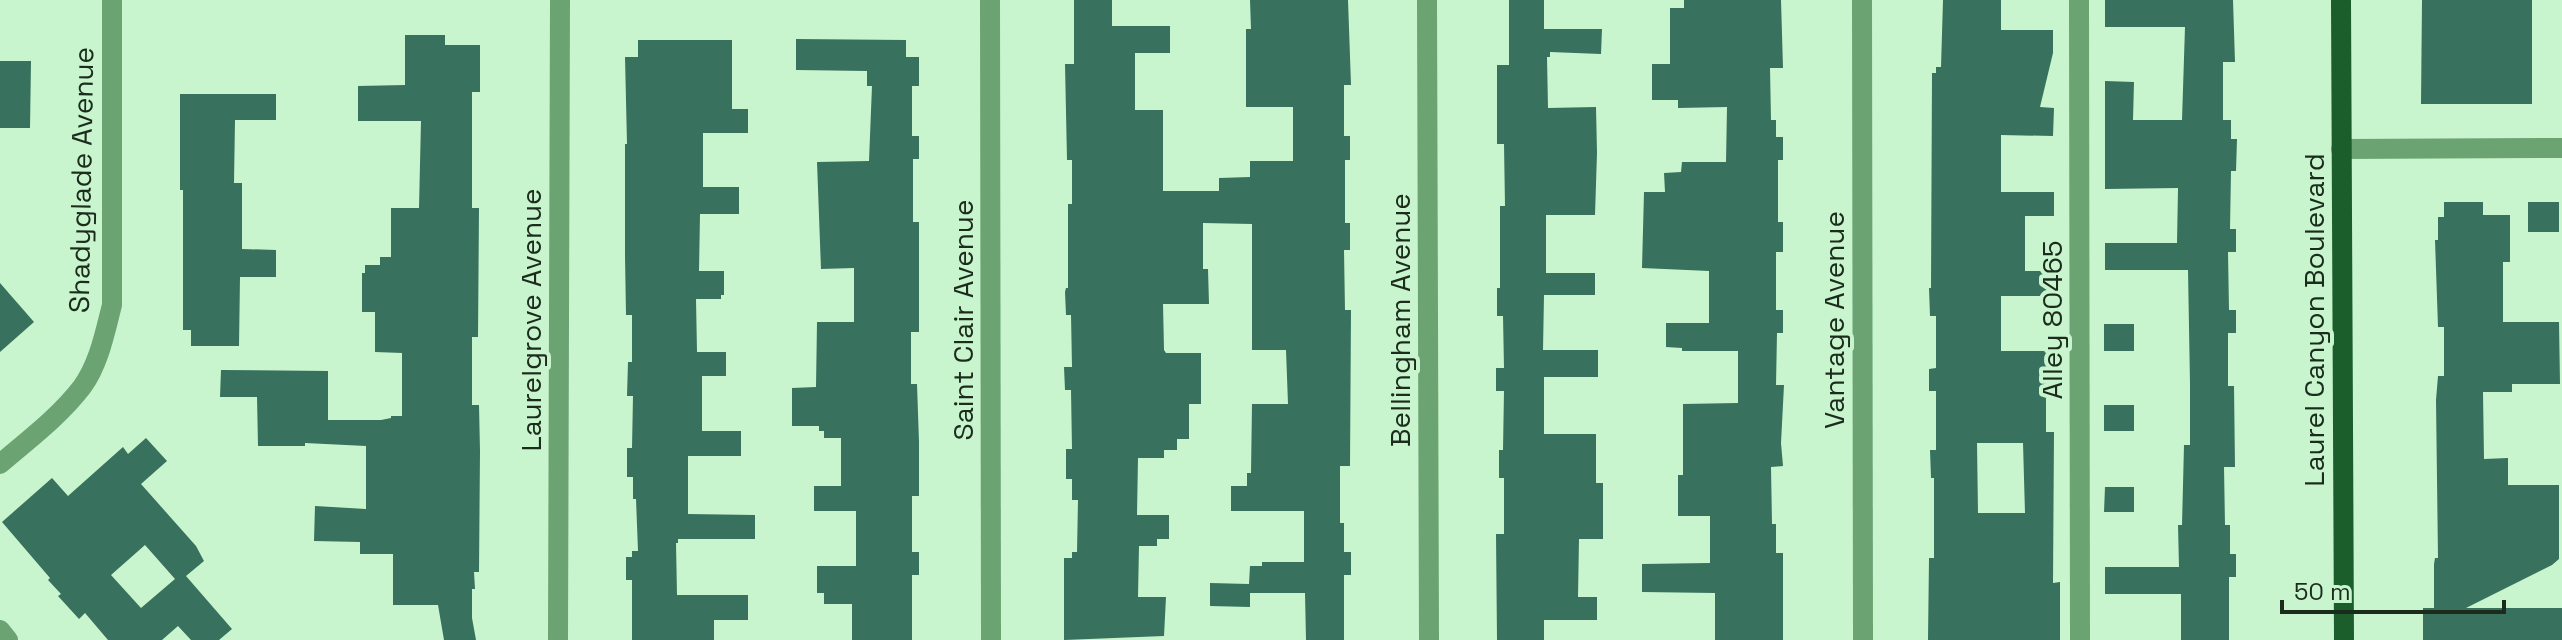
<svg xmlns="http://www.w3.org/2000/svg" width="2562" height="640" font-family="'Space Grotesk',sans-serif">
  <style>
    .building { fill: #38715d; fill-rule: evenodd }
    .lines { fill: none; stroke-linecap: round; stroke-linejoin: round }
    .minor { stroke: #6ba373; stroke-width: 20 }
    .major { stroke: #1b5e2b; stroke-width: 20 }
    .labels { text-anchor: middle; stroke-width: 8; stroke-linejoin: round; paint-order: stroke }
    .street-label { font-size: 28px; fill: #1b2c1d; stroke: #c9f5ce }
  </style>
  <rect width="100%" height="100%" fill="#c9f5ce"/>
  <!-- building -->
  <g class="building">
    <polygon points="1074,0 1112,0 1112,26 1170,26 1170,53 1135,53 1135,110 1163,110 1163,191 1219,191 1219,178 1250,177 1250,161 1293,161 1293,107 1246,107 1246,29 1251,29 1250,0 1348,0 1351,85 1344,85 1344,136 1350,136 1350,160 1345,160 1345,223 1350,223 1350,250 1344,250 1345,310 1351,310 1350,466 1340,466 1340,523 1344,523 1344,552 1351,552 1351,575 1344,575 1344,640 1306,640 1305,593 1250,593 1250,607 1210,606 1210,583 1249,584 1250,566 1262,566 1262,562 1304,562 1304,511 1231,511 1231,486 1247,486 1247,473 1251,473 1252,404 1288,404 1286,350 1252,350 1252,224 1203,223 1203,269 1208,269 1209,304 1163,304 1164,350 1166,353 1201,353 1201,404 1189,404 1189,439 1177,439 1177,450 1164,450 1164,458 1138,458 1137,515 1169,515 1169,539 1157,539 1157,546 1139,546 1138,597 1166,597 1164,636 1064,640 1064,558 1072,558 1072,552 1077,552 1078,500 1072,500 1072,479 1066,479 1066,449 1072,449 1071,390 1065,390 1064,367 1072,367 1071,315 1066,315 1065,292 1066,288 1068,288 1068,204 1072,204 1072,160 1067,160 1065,64 1074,64"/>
    <polygon points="1509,0 1544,0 1544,29 1602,29 1601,54 1550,52 1550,57 1547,57 1548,108 1596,107 1597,153 1595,215 1546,215 1546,273 1595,273 1595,295 1544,295 1543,350 1598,350 1598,377 1544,377 1544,434 1596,434 1596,483 1603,483 1603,539 1579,539 1578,597 1597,597 1597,620 1544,620 1544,640 1497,640 1496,534 1504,534 1504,478 1499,478 1499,450 1503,450 1504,391 1496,391 1496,368 1504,368 1503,316 1497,316 1497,288 1500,288 1500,206 1505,206 1504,144 1497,144 1497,65 1509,65"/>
    <polygon points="1684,0 1781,0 1783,68 1770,68 1771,120 1776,120 1776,137 1783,137 1783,160 1778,160 1778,222 1783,222 1783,252 1776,252 1776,310 1783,310 1783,333 1777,333 1776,385 1784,385 1781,443 1783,466 1771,467 1772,524 1776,524 1776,553 1783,553 1783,640 1715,640 1715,593 1642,592 1642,564 1710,563 1710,516 1678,516 1678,475 1683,475 1683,404 1738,403 1738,351 1682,351 1682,348 1666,347 1666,323 1709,323 1709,271 1642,268 1644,192 1665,192 1664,173 1681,172 1682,162 1726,162 1727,107 1678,108 1678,100 1652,100 1652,64 1670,64 1670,8 1684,8"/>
    <path d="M1943,0H2001V30H2053V53L2040,107L2054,108L2053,136L2001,135V192H2054V216H2025V271H2054V296H2001V351H2054V378H2046V432H2054L2053,583L2060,582V640H1928L1929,558H1934V478H1931L1930,450H1936V391H1929V369L1936,368V316H1930L1929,288H1931L1932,73H1936V67H1941ZM1977,443H2023L2025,513H1978Z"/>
    <polygon points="2105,0 2233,0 2235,62 2223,62 2223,120 2231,120 2231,139 2237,139 2236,171 2231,171 2230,229 2236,229 2236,252 2228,252 2229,310 2236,310 2236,333 2228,333 2228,386 2234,386 2235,467 2224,467 2225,525 2230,525 2230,554 2236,554 2236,577 2229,577 2229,640 2181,640 2181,594 2105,594 2105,567 2179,567 2178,525 2182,525 2184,445 2190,445 2190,384 2188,270 2105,270 2105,243 2177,243 2178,188 2105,189 2105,81 2134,82 2133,120 2182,120 2185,27 2105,27"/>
    <polygon points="2422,0 2532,0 2532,104 2421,104"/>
    <polygon points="405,35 445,35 445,45 480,45 480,92 472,92 472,208 479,208 478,337 472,337 472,405 479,405 480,451 479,572 474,572 475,589 472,589 472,618 476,640 444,640 438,605 393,605 393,554 360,554 360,542 314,541 315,506 366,509 366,446 305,443 305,446 258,446 257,397 220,397 221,370 328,371 328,420 381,420 391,418 391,416 402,416 402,353 375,352 375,312 362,312 362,273 365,273 365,265 380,265 380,257 391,257 391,208 419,208 421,121 358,121 358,86 405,85"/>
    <polygon points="796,39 906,40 906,57 919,57 919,86 912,86 912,136 919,136 919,159 913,159 913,222 919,222 919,332 911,332 911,384 917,384 919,442 919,496 912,496 912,552 919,552 919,575 912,575 912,640 852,640 852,604 824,604 824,593 817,593 817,566 856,566 856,511 814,511 814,486 841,486 841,438 824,438 824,431 819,431 819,426 792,426 792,388 816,387 817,322 854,322 854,268 821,269 817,162 869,161 872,86 867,86 867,71 796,70"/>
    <polygon points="638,40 732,40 732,109 748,109 748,133 703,133 703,187 739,187 739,214 700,214 699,271 724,271 724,295 721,295 721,299 696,299 697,352 726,352 726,376 702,376 702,431 741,431 741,456 688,456 688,514 755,515 755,539 678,539 678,543 676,543 677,595 748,595 748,620 714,620 714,640 632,640 632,580 626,580 626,557 632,557 632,551 638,551 636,499 633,499 633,477 627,477 627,448 632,448 633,396 627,396 628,362 632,362 632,315 626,315 625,256 625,144 627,144 625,57 638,57"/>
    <polygon points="0,61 31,61 30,128 0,128"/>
    <polygon points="180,94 276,94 276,120 235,120 234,183 242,183 242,249 276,250 276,277 240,277 239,346 191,346 191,330 183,330 183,190 180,190"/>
    <polygon points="2444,202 2483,202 2483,215 2510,215 2510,262 2503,262 2503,322 2559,322 2560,384 2512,384 2512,392 2483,392 2484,459 2508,458 2508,485 2559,485 2559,559 2552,565 2466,608 2562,608 2562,640 2423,640 2423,608 2434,608 2434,564 2435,558 2438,558 2436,400 2438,376 2444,376 2444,327 2438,327 2435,240 2438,240 2438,217 2444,217"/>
    <rect x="2528" y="202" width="31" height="30"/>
    <polygon points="0,283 34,322 0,352"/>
    <rect x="2104" y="324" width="30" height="27"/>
    <rect x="2104" y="405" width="30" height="26"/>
    <path d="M146,438L167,461L141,484L196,546L204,561L186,576L232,629L219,640H191L178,626L162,640H108L85,613L79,619L58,596L61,594L48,580L50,578L2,522L52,478L68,496L123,447L128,454ZM145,545L175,579L141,608L111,575Z"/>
    <polygon points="2105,487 2134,487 2134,512 2104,512"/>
  </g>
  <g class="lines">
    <!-- minor -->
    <g class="minor">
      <polyline points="990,0 991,640"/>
      <polyline points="1427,0 1429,640"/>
      <polyline points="1862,0 1863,640"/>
      <polyline points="2079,0 2080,640"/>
      <polyline points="2341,149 2562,148"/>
      <path d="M0,464C28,440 59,417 82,387C99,364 105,332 112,305V0"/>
      <polyline points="0,630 8,640"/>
      <polyline points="558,640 560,0"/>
    </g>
    <!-- major -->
    <polyline class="major" points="2341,0 2344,640"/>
  </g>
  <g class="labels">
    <!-- street labels -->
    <g class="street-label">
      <text transform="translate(81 180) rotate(-89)" y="10">Shadyglade Avenue</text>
      <text transform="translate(531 320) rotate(-90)" y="10">Laurelgrove Avenue</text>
      <text transform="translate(963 320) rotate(-90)" y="10">Saint Clair Avenue</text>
      <text transform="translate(1400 320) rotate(-90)" y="10">Bellingham Avenue</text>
      <text transform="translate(1834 320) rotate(-90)" y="10">Vantage Avenue</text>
      <text transform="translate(2052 320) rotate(-90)" y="10">Alley 80465</text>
      <text transform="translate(2314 320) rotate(-90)" y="10">Laurel Canyon Boulevard</text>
    </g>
  </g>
  <!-- scale -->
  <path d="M2282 600v12h222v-12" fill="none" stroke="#1b2c1d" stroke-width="4"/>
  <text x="2294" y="600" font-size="24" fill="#1b2c1d" stroke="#c9f5ce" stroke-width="6" paint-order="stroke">50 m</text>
</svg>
